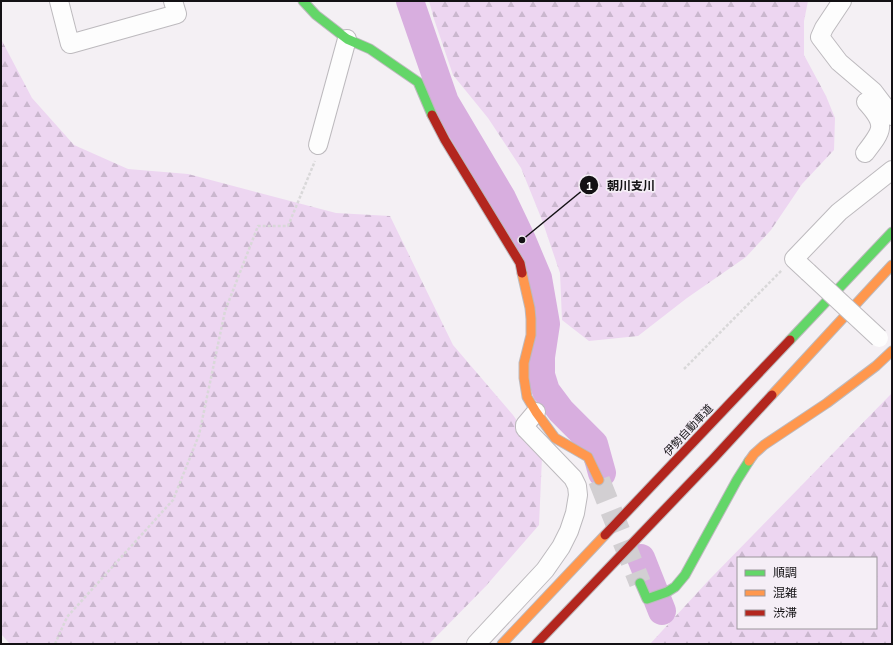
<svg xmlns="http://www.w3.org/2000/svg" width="893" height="645" font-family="Mulish,'Noto Sans JP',sans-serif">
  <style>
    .forest { fill: url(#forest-firs); fill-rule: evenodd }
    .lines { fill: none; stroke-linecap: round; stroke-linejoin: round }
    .river { stroke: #d8aedf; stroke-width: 28 }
    .secondary-tunnel { stroke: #d2cfd2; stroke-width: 22; stroke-dasharray: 22 11; stroke-linecap: butt }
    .street-casing { stroke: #bdbabe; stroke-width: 20 }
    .fast-casing { stroke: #bdbabe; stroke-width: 11 }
    .slow-casing { stroke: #bdbabe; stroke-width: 11 }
    .jam-casing { stroke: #bdbabe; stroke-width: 11 }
    .path { stroke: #d9d8d9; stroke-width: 2.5; stroke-dasharray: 3 2; stroke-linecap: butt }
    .street { stroke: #fdfdfd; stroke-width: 18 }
    .fast { stroke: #63d668; stroke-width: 9 }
    .slow { stroke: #ff974d; stroke-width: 9 }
    .jam { stroke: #b3261e; stroke-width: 9 }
    .street-bridge-casing { stroke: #bdbabe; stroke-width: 20; stroke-linecap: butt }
    .street-bridge { stroke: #fdfdfd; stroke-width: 18 }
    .labels { text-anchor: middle; stroke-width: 3.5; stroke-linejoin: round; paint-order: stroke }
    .street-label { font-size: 11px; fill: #131114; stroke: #f5eef6 }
    .leader { fill: none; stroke: #131114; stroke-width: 1.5 }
    .callout-dot { fill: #131114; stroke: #f5eef6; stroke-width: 1.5 }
    .mark-label { font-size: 12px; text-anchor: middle; font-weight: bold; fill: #fff }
    .callout-label { font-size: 12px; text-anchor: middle; font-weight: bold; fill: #131114; stroke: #f5eef6; stroke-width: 3.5; stroke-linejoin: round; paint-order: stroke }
  </style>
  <defs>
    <pattern id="forest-firs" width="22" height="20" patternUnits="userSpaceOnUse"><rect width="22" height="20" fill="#edd6f1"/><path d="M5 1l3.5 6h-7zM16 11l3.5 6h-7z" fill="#cab7ce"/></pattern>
  </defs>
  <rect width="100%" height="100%" fill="#f4f0f4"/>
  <!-- forest -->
  <g class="forest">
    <polygon points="429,1 808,1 804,21 804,55 826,96 835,118 834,150 802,184 771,230 746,257 687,298 638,336 589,341 562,320 560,273 542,220 521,168 488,118 453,75 434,19"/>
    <polygon points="1,39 32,98 74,145 128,169 188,174 336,213 390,216 453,345 513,415 542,457 539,525 485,587 429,644 10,644 1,634"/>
    <path d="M892,393V644H650L709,580ZM738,558H876V628H738Z"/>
  </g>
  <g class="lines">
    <!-- river -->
    <g class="river">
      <polyline points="410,1 445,102 502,198 522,240 538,278 546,324 541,357 541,375 546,391 561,411 594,444 602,473"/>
      <polyline points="641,558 662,611"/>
    </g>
    <!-- secondary-tunnel -->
    <polyline class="secondary-tunnel" points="599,480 640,583"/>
    <!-- street casing -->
    <g class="street-casing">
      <g id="street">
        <polyline points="59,1 70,44 177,14 173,1"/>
        <polyline points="842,1 824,28 820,37 839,62 873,91 892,116"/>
        <polyline points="318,145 347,39"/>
        <path d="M865,153C883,130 887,125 866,102"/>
        <polyline points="808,272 794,259 839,212 892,170"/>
        <polyline points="476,644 545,570 561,547 569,531 575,513 578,495 577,486 573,478 525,428 525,425 536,412"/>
      </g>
    </g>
    <!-- fast casing -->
    <g class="fast-casing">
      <g id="fast">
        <polyline points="303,1 316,15 347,39 370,49 418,82 432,115"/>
        <polyline points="790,340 892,232"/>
        <polyline points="640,583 647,599 667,592 675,587 685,575 737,480 749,461"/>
      </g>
    </g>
    <!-- slow casing -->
    <g class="slow-casing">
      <g id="slow">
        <polyline points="522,273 530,308 531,319 531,335 524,363 524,378 527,397 536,412 555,438 588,457 599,480"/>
        <polyline points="772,395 892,265"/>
        <polyline points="749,461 754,454 764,445 827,403 876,366 892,351"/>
        <polyline points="502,644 605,535"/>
      </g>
    </g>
    <!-- jam casing -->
    <g class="jam-casing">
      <g id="jam">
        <polyline points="432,115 445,140 520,263 522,273"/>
        <polyline points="605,535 790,340"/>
        <polyline points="536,644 713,459 772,395"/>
      </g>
    </g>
    <!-- path -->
    <g class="path">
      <polyline points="684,369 782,270"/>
      <polyline points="55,644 67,617 173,500 199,435 225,311 258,226 288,226 315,161"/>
    </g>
    <!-- street -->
    <use href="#street" class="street"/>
    <!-- fast -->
    <use href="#fast" class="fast"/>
    <!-- slow -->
    <use href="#slow" class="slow"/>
    <!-- jam -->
    <use href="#jam" class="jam"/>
    <!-- street-bridge casing -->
    <g class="street-bridge-casing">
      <polyline id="street-bridge" points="808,272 879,338"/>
    </g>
    <!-- street-bridge -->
    <use href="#street-bridge" class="street-bridge"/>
  </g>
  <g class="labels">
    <!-- street labels -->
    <g class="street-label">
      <text transform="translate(688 430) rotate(-47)" y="4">伊勢自動車道</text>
    </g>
  </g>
  <!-- callouts -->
  <path class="leader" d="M522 240L589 185"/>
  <g class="callout-dot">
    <circle cx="522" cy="240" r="4"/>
    <circle cx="589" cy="185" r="10"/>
  </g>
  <g class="mark-label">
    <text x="589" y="190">1</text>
  </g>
  <g class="callout-label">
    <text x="631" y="190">朝川支川</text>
  </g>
  <!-- border -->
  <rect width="893" height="645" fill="none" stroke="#131114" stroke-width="4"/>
  <!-- legend -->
  <rect x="737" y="557" width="140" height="72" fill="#f5eef6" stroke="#9b969c"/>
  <rect x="745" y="570" width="20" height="6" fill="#63d668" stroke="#9b969c"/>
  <text x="773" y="577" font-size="12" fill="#131114">順調</text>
  <rect x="745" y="590" width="20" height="6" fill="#ff974d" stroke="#9b969c"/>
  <text x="773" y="597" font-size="12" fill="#131114">混雑</text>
  <rect x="745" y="610" width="20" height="6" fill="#b3261e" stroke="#9b969c"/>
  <text x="773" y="617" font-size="12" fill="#131114">渋滞</text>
</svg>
